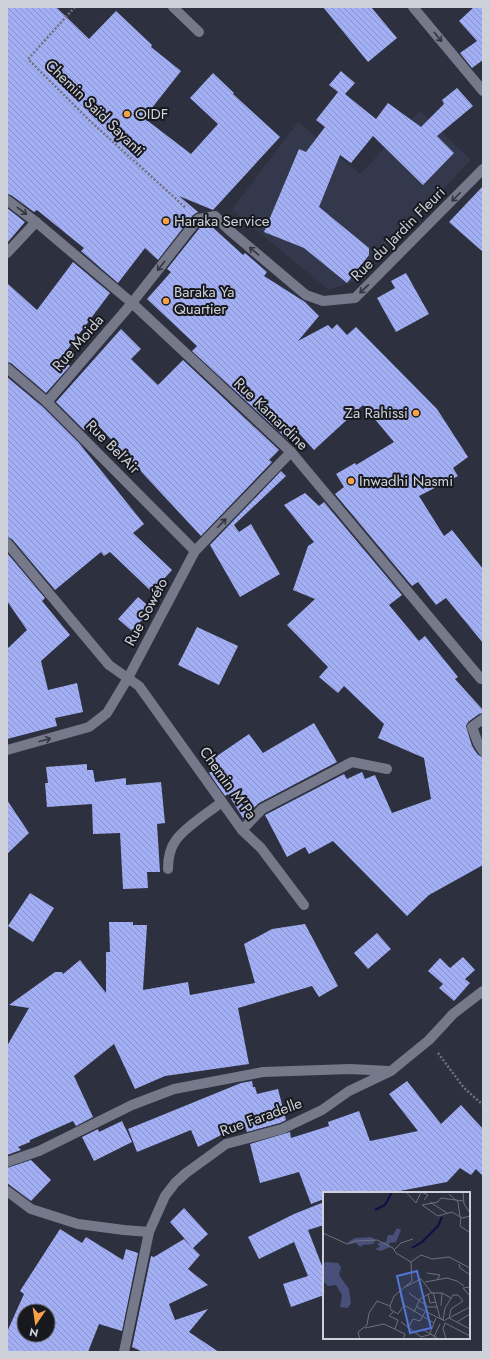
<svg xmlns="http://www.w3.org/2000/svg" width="490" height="1359" font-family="Jost,sans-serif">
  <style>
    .built { fill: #34384c }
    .building { fill: url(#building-back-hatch); fill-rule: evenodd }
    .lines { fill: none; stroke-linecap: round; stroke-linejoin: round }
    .path { stroke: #70727e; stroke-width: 2.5; stroke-dasharray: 2 2; stroke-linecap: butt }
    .service { stroke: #757989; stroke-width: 10 }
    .minor { stroke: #757989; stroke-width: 10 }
    .oneway { stroke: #33363f }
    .poi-dot { fill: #f5a346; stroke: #17191f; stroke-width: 1.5 }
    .labels { text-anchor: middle; stroke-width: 4; stroke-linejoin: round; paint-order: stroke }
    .street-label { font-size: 15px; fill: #cfd1da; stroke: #17191f }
    .poi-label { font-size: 15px; fill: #cfd1da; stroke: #17191f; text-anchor: start }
    .inset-river { fill: none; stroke: #100e47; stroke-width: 2 }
    .inset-road { fill: none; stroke: #6e707c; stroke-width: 1 }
    .view { fill: #5275d9; fill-opacity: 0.15; stroke: #5275d9; stroke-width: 2 }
    .inset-edge { fill: none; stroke: #cfd1da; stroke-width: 2 }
  </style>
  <defs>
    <pattern id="building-back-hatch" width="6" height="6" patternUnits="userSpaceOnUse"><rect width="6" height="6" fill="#a2aff5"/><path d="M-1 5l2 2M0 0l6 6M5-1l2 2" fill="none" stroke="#8993c8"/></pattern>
  </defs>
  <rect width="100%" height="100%" fill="#2d303e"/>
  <!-- built -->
  <polygon class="built" points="420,111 471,160 354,281 329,290 232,210 298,122 360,174"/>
  <!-- building -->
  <g class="building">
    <polygon points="7,7 56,7 89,39 116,11 152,45 151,47 181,71 144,118 191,154 218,124 190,98 213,73 234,93 233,94 280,137 213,210 179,196 198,212 193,215 158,260 145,248 118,283 81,251 84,248 37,210 34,212 11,195 7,194"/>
    <polygon points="323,7 371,7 397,38 368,62"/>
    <polygon points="474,7 483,7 483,60 472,68 460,53 477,41 459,21"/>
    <polygon points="341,71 355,83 345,94 376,119 388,103 421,127 444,104 442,100 457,88 473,106 437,136 454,153 423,185 373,136 351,163 340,155 319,207 369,248 369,255 347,283 304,248 264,232 299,149 306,152 325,127 316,120 338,92 329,85"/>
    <polygon points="483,186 483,252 449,222"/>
    <polygon points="7,208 25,222 7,243"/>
    <polygon points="209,224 243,255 245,253 267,272 264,276 305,302 319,316 298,341 328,325 332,329 337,324 347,335 356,327 437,409 468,457 453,468 458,476 419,496 444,536 452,530 483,569 483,643 446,598 436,605 418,582 412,586 335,494 344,487 336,474 355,463 356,465 394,442 363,405 314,450 297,431 288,440 192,351 197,346 147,299 171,272 167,269 202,225"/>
    <polygon points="73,262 110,293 61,358 70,366 46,393 11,363 7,362 7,283 37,310"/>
    <polygon points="406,273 429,314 396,332 377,298 395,288 391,281"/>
    <polygon points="121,329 141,349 131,359 158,385 183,360 279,450 269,460 272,462 201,536 94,421 84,430 56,402"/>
    <polygon points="7,377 43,407 79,443 144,524 133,533 172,570 152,592 110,552 104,556 101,552 55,590 12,539 7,537"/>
    <polygon points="281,471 286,476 234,525 239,532 251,524 280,574 240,597 210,545"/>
    <polygon points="305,493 319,506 324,502 402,595 389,605 419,641 425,636 458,677 455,679 483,710 483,713 479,714 468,722 466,726 472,746 478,755 483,757 483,865 429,895 407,916 333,841 309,854 305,847 287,857 265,815 344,774 347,779 362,772 365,779 375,775 392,813 431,799 424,758 378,738 384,724 344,686 338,693 319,677 328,667 287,625 315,599 293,590 308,546 314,542 284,505"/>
    <polygon points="7,553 45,598 42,601 70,635 41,661 48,690 77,683 83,712 55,718 57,726 7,739 7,649 27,630 7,601"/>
    <polygon points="138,597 152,609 132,631 118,619"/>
    <polygon points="197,627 238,646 219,685 178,665"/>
    <polygon points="314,723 337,762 259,803 243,818 228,794 225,796 209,773 219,766 214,758 249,734 263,753"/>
    <polygon points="87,764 87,770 93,770 95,782 126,778 126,785 161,782 165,823 157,824 160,872 147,872 148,888 123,889 120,833 93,834 92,804 47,807 45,783 48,783 46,767"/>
    <polygon points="7,800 29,833 7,854"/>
    <polygon points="30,893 54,908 33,942 8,926"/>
    <polygon points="109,922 133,922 133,925 147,925 143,990 188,982 190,995 255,983 244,944 272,929 305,924 338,986 319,997 312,986 238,1008 249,1064 165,1076 135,1089 114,1044 74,1076 93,1117 76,1126 73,1121 30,1140 30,1142 18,1147 21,1150 7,1155 7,1046 29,1008 9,1005 55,972 62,972 63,974 80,960 106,993 106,952 110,952"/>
    <polygon points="377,933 391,949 368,969 354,953"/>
    <polygon points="463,957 475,970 465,979 470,983 454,1001 439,988 443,984 428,971 440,958 450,968"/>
    <polygon points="252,1081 253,1087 255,1087 257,1094 278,1089 286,1120 280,1123 247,1132 244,1123 198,1147 191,1130 137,1152 128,1129 241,1083"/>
    <polygon points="407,1081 441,1124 461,1105 483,1129 483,1176 476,1169 471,1175 460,1168 447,1182 389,1193 324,1193 324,1199 311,1204 299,1172 260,1183 250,1144 290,1132 291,1138 329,1126 328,1122 359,1111 370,1141 418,1131 389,1094"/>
    <polygon points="122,1121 132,1142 94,1161 82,1137 98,1129 99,1132"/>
    <polygon points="31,1160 51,1180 31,1201 7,1183 7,1168"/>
    <polygon points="324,1202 324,1225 308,1230 324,1271 324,1295 291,1307 283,1284 308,1276 294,1242 259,1259 248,1237 294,1214"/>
    <polygon points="184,1208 208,1234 193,1248 200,1255 188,1269 208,1285 169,1304 175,1320 208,1309 189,1332 219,1352 143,1352 132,1347 151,1256 154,1257 184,1239 192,1247 170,1222"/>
    <path d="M60,1229L82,1243L86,1237L123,1260L126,1249L138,1253L122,1331L99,1324L88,1352H7V1332L24,1294L20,1291ZM24,1311H48V1335H24Z"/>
  </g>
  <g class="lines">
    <!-- path -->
    <g class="path">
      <polyline points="75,7 28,59 89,120 186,208"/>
      <polyline points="438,1053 464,1088 483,1105"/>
    </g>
    <!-- service -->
    <path class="service" d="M168,869C168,859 170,848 176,840C185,827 209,812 222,802"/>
    <!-- minor -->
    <g class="minor">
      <polyline points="173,7 199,32"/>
      <polyline points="413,7 483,91"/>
      <polyline points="7,200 36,222 132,303 291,452 481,679 483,679"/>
      <polyline points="7,253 36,222"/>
      <polyline points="7,368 47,402 195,551"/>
      <polyline points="47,402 132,303 198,219 215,216 229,230 306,295 323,301 355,298 378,275 483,169"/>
      <polyline points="7,543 109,665 139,686 242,830 261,848 304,905"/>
      <polyline points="483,719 472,727 478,743 483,751"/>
      <polyline points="7,750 89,727 107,713 128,678 195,551 291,452"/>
      <polyline points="242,830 262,809 352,762 387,769"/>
      <polyline points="7,1162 39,1151 132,1105 174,1089 263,1072 350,1069 389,1071"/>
      <polyline points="7,1191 31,1209 78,1224 124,1230 149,1232"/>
      <polyline points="124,1352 149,1232 165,1196 175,1183 186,1173 226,1144 282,1129 322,1110 349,1091 391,1071 429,1040 453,1014 483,991"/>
    </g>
  </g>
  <!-- one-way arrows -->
  <defs><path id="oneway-shaft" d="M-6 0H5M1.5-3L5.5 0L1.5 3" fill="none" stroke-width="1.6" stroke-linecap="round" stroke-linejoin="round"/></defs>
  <g class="oneway">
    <use href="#oneway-shaft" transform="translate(438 37) rotate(51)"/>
    <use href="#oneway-shaft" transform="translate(456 197) rotate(135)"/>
    <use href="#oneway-shaft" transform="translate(22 211) rotate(37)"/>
    <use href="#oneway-shaft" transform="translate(254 251) rotate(-140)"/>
    <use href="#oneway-shaft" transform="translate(161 266) rotate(128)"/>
    <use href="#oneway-shaft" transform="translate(364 289) rotate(137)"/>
    <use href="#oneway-shaft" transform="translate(222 523) rotate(-46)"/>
    <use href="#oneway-shaft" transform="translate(45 740) rotate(-15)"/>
  </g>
  <!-- markers -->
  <g class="poi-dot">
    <circle cx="127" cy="114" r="4"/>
    <circle cx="166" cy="221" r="4"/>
    <circle cx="166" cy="301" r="4"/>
    <circle cx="416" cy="413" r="4"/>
    <circle cx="351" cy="481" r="4"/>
  </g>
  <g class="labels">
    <!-- street labels -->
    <g class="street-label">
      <text transform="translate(95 108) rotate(44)" y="5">Chemin Saïd Sayanti</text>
      <text transform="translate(398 234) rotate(-45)" y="5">Rue du Jardin Fleuri</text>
      <text transform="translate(78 343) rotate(-49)" y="5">Rue Moida</text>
      <text transform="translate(271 414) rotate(44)" y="5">Rue Kamardine</text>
      <text transform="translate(113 447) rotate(45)" y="5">Rue Bel’Air</text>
      <text transform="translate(146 612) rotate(-62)" y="5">Rue Sowéto</text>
      <text transform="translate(228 783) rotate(54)" y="5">Chemin M'Pa</text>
      <text transform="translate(261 1117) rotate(-20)" y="5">Rue Faradelle</text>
    </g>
    <!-- poi labels -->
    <g class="poi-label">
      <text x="135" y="119">OIDF</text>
      <text x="174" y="226">Haraka Service</text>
      <text x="174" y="297">Baraka Ya<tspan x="174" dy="17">Quartier</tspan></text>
      <text x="408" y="418" text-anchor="end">Za Rahissi</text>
      <text x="359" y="486">Inwadhi Nasmi</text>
    </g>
  </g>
  <!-- overview -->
  <g transform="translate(323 1192)">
    <rect width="147" height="147" fill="#2d303e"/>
    <path d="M74,36L78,38L73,50L66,51L67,55L58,59L52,57L57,55L54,51L63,50L65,43H70ZM48,45L53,48L50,52L40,53L37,55L33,51L27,52L25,50L32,46ZM3,70L15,71L18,75L16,83L26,97L28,111L25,116L17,115L19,103L13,93L5,94L0,89V72Z" fill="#484f7a"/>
    <path class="inset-river" d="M52,18L62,13L69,0M89,56L99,50L115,34L119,25"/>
    <path class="inset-road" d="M83,0L93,11L98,0M98,0L105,3L101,8M140,0L141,12L147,21M126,2L135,10M107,10L124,21M135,10L137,25M129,20L115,24L99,13L115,10L118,6L140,9M129,20L139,26L147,24M138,25L137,34L146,40M0,41L24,52L33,49L54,48L70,56L73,61L88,70M71,58L78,51L90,47M88,70L98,63L109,67L126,65L147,76M136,72L137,76L147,83M104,81L117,83L114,88M102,90L124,86L134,89L141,94M82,95L98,87L109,101M147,95L140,96L147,104M77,100L80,113M110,100L117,126L122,129M86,101L105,115H114M105,102L107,111L113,110M67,114L68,118L75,122L81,113L111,131M118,114L119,101M94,115L120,128M70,120L66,124L75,128L72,137M91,120L97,107L107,101H119L128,106M120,128L122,116L130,103H135L140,109L128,117L126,126L147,137M122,128L147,115M78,130L98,145L109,142M134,130L147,122M122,131L147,144M122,131L120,137L123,147M42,136L61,132L82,142L80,147M85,136L90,127L97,129L102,120M99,137L116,147M107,141L113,126M37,147L35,140L44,133L46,121L54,109L67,114L71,104L89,89L88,70M110,147L117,132"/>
    <path class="view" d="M94,79L108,136L87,141L74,84Z"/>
    <rect width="147" height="147" class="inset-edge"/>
  </g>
  <!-- border -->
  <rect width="490" height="1359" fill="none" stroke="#cfd1da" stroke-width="16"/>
  <!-- north arrow -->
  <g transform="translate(36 1323) rotate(193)"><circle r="19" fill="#17191f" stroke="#61636a"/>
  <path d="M0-3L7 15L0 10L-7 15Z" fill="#f5a346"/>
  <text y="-6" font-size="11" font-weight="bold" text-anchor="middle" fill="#cfd1da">N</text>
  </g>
</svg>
